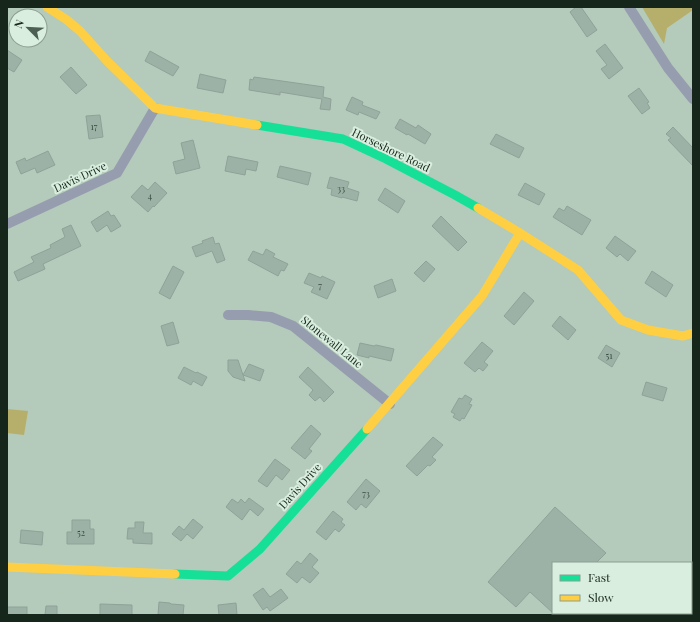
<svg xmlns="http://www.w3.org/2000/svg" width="700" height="622" font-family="'Playfair Display',serif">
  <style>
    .green { fill: #b6af6b }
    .building { fill: #9db2a7; stroke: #8fa298 }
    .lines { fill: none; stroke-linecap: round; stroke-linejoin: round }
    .street { stroke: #959dae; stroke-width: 10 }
    .fast { stroke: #16e098; stroke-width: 9 }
    .slow { stroke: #ffcf43; stroke-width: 9 }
    .labels { text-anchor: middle; stroke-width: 4; stroke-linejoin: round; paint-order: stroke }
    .number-label { font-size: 9px; fill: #384a3e }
    .street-label { font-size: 11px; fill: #16261a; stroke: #d9eede }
  </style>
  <rect width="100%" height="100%" fill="#b4caba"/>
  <!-- green -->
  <g class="green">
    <polygon points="642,7 657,8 658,7 693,7 693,10 667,28 664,44"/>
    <polygon points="7,409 28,411 24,435 7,433"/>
  </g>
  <!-- building -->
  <g class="building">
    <polygon points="576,7 581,7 597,30 587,37 570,12"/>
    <polygon points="605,44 623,68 609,79 601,69 607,65 596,51"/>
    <polygon points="7,50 22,60 14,72 7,68"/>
    <polygon points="150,51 179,67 173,76 145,61"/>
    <polygon points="71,67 87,85 76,94 60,77"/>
    <polygon points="200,74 226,80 223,93 197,88"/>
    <polygon points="254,77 324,87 323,97 331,99 330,110 320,109 322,99 280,92 280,95 249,90 250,79 253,80"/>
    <polygon points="639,88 649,102 647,103 650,108 642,114 628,96"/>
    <polygon points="352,97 363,102 362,105 380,112 376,119 359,112 358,115 346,110"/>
    <polygon points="100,115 103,137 89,139 86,116"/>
    <polygon points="400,119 416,128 418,125 431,134 425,144 408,134 407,135 395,128"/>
    <polygon points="673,127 693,148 693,166 668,140 671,138 666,134"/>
    <polygon points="496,134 524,148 519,158 490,144"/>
    <polygon points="193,140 200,168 176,174 173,162 185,159 181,143"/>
    <polygon points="48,151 55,165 37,173 35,168 21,174 16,162 25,158 26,161"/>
    <polygon points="228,156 258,162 256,171 246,169 245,175 225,171"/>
    <polygon points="280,166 311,173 308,185 277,177"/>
    <polygon points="330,177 349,182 347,188 359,192 357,201 342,197 342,198 331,195 332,189 327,188"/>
    <polygon points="155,182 167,193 154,207 153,206 148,212 131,197 142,185 148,190"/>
    <polygon points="525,183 545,194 539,205 518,195"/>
    <polygon points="385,188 405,201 398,213 378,200"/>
    <polygon points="567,206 591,220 582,235 553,217 559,208 564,211"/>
    <polygon points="108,211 111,216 114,215 121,226 111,232 107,225 97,232 91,222"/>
    <polygon points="441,216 467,242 458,251 432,226"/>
    <polygon points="71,225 81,246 43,264 45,269 18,281 14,272 34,262 31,257 51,248 50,245 65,237 62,229"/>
    <polygon points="615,236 636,251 628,261 620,254 617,257 606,248"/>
    <polygon points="213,237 215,244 219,243 225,260 217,263 212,251 196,257 192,247 203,243 202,241"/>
    <polygon points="266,249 275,254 273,257 288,264 284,271 281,270 278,276 248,260 253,251 263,255"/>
    <polygon points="426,261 435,269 424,282 414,273"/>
    <polygon points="173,266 184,272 170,299 159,293"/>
    <polygon points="652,271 673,285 666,297 645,283"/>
    <polygon points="309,273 321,278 322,276 335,282 327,299 311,292 314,287 304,283"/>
    <polygon points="392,279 396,291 378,298 374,286"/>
    <polygon points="524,292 534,301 514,325 504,316"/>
    <polygon points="560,316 576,330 568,340 552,326"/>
    <polygon points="173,322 179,343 167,346 161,326"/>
    <polygon points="482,342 493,351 484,362 488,365 483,371 479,368 475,372 464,363"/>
    <polygon points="360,343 374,346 376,345 394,349 391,361 369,356 369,358 357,355"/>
    <polygon points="606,345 620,353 612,367 598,358"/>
    <polygon points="228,360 238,360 243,375 249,364 264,370 260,381 243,375 245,381 233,377 228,371"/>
    <polygon points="184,367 196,373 197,372 207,377 202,386 193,381 191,385 178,378"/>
    <polygon points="308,367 334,392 324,402 320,397 315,401 309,395 313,390 299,377"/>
    <polygon points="646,382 667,388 663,401 642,395"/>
    <polygon points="465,395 472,399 469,404 472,405 464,419 462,418 460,421 453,417 455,414 451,412 459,398 462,399"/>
    <polygon points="311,425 321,434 309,449 312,451 305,459 291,448"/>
    <polygon points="433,437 443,445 432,457 436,460 430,466 428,465 417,476 406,466"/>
    <polygon points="275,459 290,470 282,480 276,475 267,487 258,481"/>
    <polygon points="366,479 380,491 366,508 361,504 356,510 347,502"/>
    <polygon points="249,498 264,509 258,516 250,509 242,520 226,507 232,499 238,503 241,499 245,503"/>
    <polygon points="555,507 606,553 596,563 553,563 553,613 530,592 516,607 488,582"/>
    <polygon points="333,511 343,519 341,522 345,525 339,532 335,529 326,540 316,532"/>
    <polygon points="193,519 203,527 193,539 187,534 181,541 172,534 179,526 184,530"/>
    <polygon points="72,520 90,520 90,529 94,529 94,544 67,544 67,532 72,532"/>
    <polygon points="135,522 144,522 143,533 152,533 152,544 133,543 133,539 127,539 128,528 135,528"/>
    <polygon points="21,530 43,532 42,545 20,543"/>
    <polygon points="310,553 318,560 312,567 319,573 310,583 302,577 297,583 286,574 297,561 301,564"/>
    <polygon points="263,588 270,597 281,589 288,598 270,611 267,607 263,610 253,595"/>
    <polygon points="159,602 170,603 171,604 184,605 183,615 158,615"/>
    <polygon points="236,603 237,615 219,615 218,605"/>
    <polygon points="100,604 132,605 132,615 100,615"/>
    <polygon points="46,606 57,606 57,615 45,615"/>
    <rect x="7" y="607" width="20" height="8"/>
  </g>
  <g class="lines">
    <!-- street -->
    <g class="street">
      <polyline points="629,7 668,68 693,99"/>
      <polyline points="7,224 117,173 155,108"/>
      <polyline points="228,315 248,315 271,317 293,326 390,404"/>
    </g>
    <!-- fast -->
    <g class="fast">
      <polyline points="257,125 343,139 386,159 455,195 478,208"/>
      <polyline points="175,574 228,576 260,549 367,429"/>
    </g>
    <!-- slow -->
    <g class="slow">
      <polyline points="47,7 67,20 80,31 107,61 155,108 257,125"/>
      <polyline points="478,208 520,233 578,270 621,320 648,330 683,336 693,333"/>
      <polyline points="367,429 482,296 520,233"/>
      <polyline points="7,567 175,574"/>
    </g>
  </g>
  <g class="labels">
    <!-- number labels -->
    <g class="number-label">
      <text x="94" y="130">17</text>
      <text x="341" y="192">33</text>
      <text x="150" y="199">4</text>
      <text x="320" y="289">7</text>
      <text x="609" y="359">51</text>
      <text x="366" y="497">73</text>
      <text x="81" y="536">52</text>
    </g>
    <!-- street labels -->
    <g class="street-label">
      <text transform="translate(391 150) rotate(26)" y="4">Horseshore Road</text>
      <text transform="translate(80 177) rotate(-25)" y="4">Davis Drive</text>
      <text transform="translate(332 342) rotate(39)" y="4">Stonewall Lane</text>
      <text transform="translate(300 486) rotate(-48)" y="4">Davis Drive</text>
    </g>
  </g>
  <!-- border -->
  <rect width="700" height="622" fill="none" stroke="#16261a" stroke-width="16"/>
  <!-- legend -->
  <rect x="552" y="562" width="140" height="52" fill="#d9eede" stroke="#8b9e90"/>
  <rect x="560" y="575" width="20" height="6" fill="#16e098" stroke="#8b9e90"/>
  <text x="588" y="582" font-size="12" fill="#16261a">Fast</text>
  <rect x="560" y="595" width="20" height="6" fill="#ffcf43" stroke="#8b9e90"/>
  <text x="588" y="602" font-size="12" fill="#16261a">Slow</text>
  <!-- north arrow -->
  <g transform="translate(28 28) rotate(294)"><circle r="19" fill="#d9eede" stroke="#8b9e90"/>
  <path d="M0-3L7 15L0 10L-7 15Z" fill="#4d5f52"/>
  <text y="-6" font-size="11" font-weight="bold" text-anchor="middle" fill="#16261a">N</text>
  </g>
</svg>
